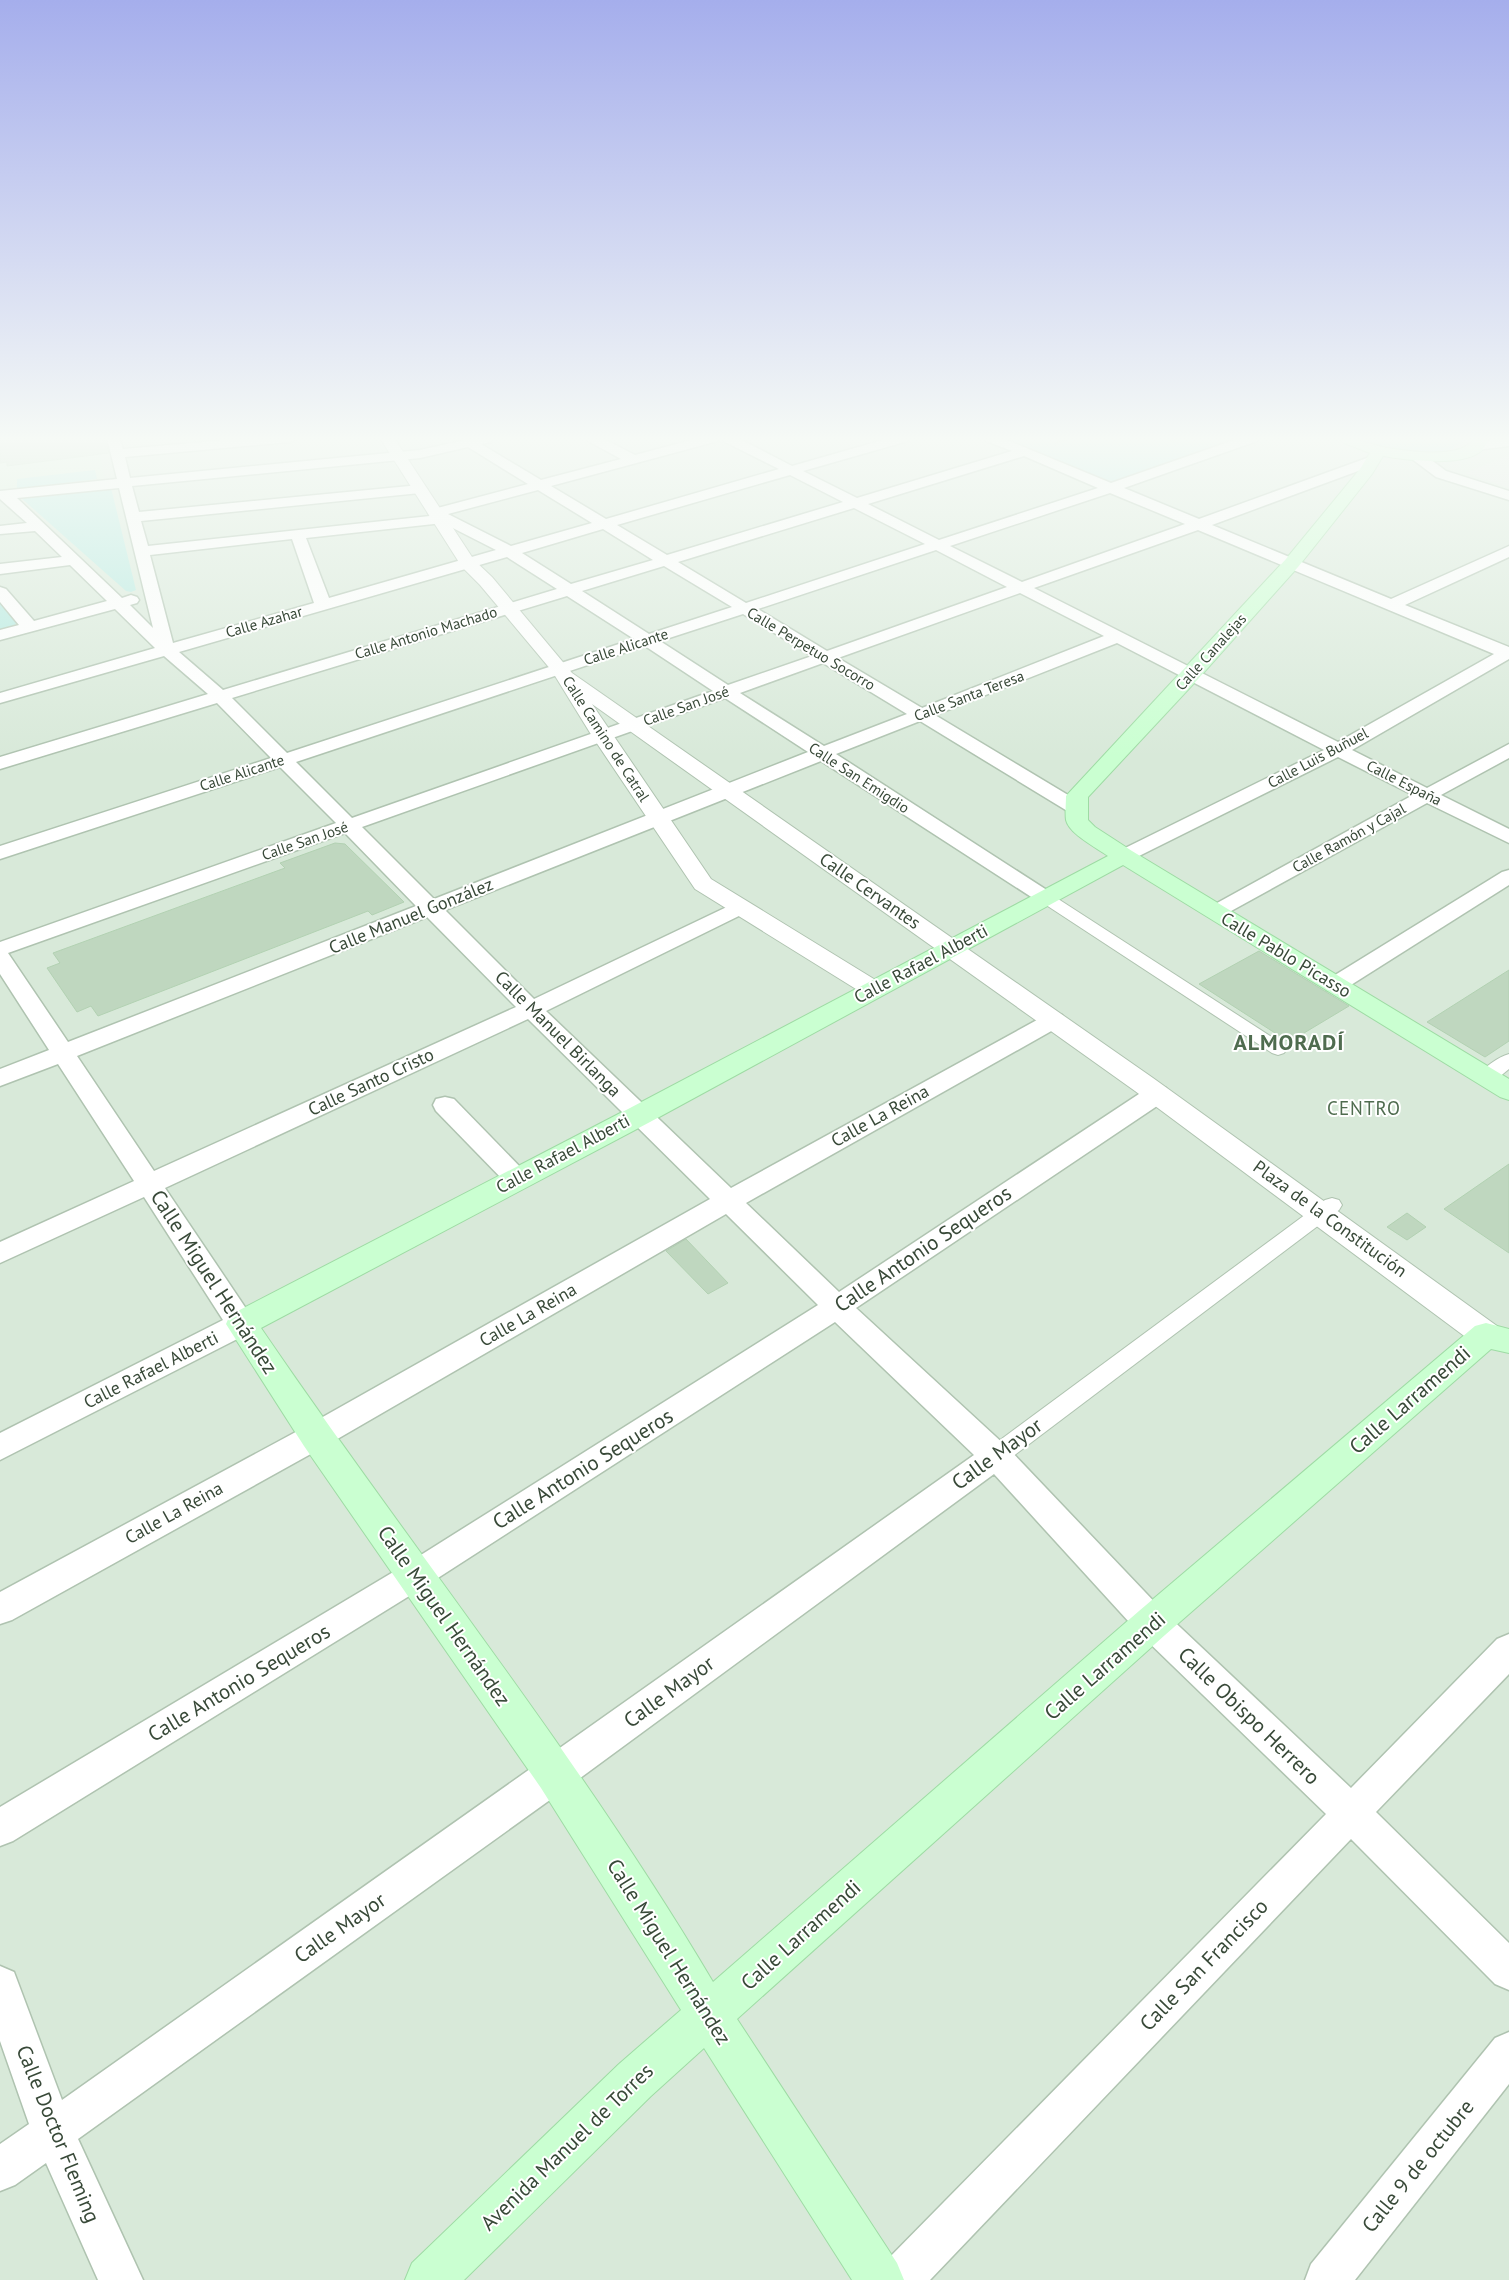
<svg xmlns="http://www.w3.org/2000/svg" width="1509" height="2280" font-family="'PT Sans',sans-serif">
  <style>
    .residential { fill: #d8e9d9 }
    .education { fill: #d4eed6 }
    .green { fill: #b3e9df }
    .parking { fill: #e1e6e1 }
    .building { fill: #bfd7bf; stroke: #b2d1b2 }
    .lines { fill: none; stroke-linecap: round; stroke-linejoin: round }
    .pedestrian-casing { stroke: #afc3b0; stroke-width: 2 }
    .minor-casing { stroke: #afc3b0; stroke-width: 3 }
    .tertiary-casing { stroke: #afc3b0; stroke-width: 2 }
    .secondary-casing { stroke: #9edba4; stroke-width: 2 }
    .path { stroke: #9dc29e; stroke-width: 2; stroke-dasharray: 1 1; stroke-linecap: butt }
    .pedestrian { fill: #fff; fill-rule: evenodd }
    .minor { fill: #fff; fill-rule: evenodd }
    .tertiary { fill: #fff; fill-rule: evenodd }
    .secondary { fill: #caffd1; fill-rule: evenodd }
    .labels { text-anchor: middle; stroke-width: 4; stroke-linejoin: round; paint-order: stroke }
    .far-street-label { font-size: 15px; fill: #384938; stroke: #fff }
    .street-label { font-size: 18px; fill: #384938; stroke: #fff }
    .neighbourhood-label { font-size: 19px; letter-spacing: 1px; fill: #4f6c4f; stroke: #fff }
    .near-street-label { font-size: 21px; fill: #384938; stroke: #fff }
    .district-label { font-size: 22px; font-weight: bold; letter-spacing: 1px; fill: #4f6c4f; stroke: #fff }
  </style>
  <rect width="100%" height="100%" fill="#eaf5ea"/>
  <!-- residential -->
  <rect class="residential" x="0" y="438" width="1509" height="1842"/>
  <!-- education -->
  <polygon class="education" points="0,438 97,438 105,481 0,491"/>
  <!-- green -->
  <g class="green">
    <polygon points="1001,438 1244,438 1114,481 1105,480"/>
    <path d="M1358,438H1466C1449,464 1382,449 1358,438Z"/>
    <polygon points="95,470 97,479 17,489 17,479"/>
    <polygon points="111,488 136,590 131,592 126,591 20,497"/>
    <polygon points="0,602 17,622 14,626 0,630"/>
  </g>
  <!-- parking -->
  <polygon class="parking" points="1509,455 1509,488 1466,473"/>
  <!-- building -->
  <g class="building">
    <polygon points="0,438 105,438 109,453 7,466 7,462 0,463"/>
    <polygon points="335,843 345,844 404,902 372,915 368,911 98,1016 91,1006 77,1012 47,968 60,963 53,953 285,868 280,863"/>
    <polygon points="1259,951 1349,1006 1289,1042 1199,984"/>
    <polygon points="1509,970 1509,1041 1485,1057 1427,1022"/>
    <polygon points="1509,1164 1509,1253 1444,1209"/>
    <polygon points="1407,1213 1426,1227 1407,1240 1387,1227"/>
    <polygon points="686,1239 728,1283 708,1294 666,1251"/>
  </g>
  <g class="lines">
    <!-- pedestrian casing -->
    <g class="pedestrian-casing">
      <g id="pedestrian">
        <polygon points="1046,893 1052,895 1284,1045 1287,1049 1284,1053 1278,1055 1272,1053 1040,901 1038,898 1040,895"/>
        <path d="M1509,1054V1069C1500,1076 1492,1085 1480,1081L1477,1077C1483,1068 1498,1057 1509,1054Z"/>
        <polygon points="1332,1198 1339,1200 1342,1205 1339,1210 1004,1463 996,1466 988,1463 985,1456 988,1449 1325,1200"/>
      </g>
    </g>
    <!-- minor casing -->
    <g class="minor-casing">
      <g id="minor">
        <path d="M107,438H119L123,449L250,438H297L290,442L125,457L130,478L420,450L474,438H492L491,442L481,444L541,480L621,459L588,441L587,438H602L635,455L699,438H719L718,441L551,486L606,519L779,469L723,441L722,438H738L792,466L890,438H909L908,441L803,471L857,498L1012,451L986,441L985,438H1002L1111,483L1240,438H1258L1257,441L1124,488L1199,519L1367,458H1377L1379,461L1377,464L1212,525L1391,599L1509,546V557L1405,605L1509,647V659L1352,750L1427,788L1509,744V758L1441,795L1509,829V843L1427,803L1222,916L1215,918L1208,916L1204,912L1208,908L1413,795L1338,757L1131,860L1124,862L1117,860L1114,856L1117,852L1324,750L1117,643L935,715L1083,804L1086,808L1083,812L1076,814L1069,812L920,721L836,754L1053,894L1056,898L1053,902L1046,904L1039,902L821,761L445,910L534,999L733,904L740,902L747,904L751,908L747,912L546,1011L731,1188L1046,1015L1054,1013L1062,1015L1065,1020L1062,1025L746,1203L839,1292L1148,1088L1157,1086L1166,1088L1169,1094L1166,1100L856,1308L1007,1447L1164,1612L1351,1788L1497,1639L1509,1634V1674L1376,1812L1509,1943V1990L1495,1984L1351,1839L930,2280H877L883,2264L1326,1814L1140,1634L994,1474L568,1787L78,2139L143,2280H98L46,2163L15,2185L0,2191V2144L29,2124L0,2041V1966L14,1972L62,2100L974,1455L835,1322L427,1585L13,1841L0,1846V1807L405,1565L818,1305L726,1214L327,1445L12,1620L0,1624V1592L305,1427L710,1199L528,1019L165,1188L251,1316L255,1324L251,1332L0,1460V1433L223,1320L144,1197L0,1263V1242L134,1181L58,1064L0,1086V1069L49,1050L0,974V942L336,823L280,767L0,859V846L271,758L217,703L0,769V757L208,694L164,656L0,703V693L155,648L115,609L0,640V630L19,625L0,602V587L6,589L34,621L107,601L70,565L0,574V564L62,557L35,531L0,534V526L27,523L0,499V491L117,479ZM468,447L528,484L430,510L428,513L430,516L148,546L141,521L420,493L427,489L420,485L139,512L132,486L420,458ZM1024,456L1098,488L939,540L868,504ZM790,475L843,502L667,555L617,525ZM119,488L153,628L130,605L137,603L139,600L137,597L131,595L122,598L17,498ZM538,490L592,523L511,546L448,514ZM1110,493L1185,524L1022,582L950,546ZM854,508L925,544L746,603L678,562ZM443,523L496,550L329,598L306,538ZM603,529L653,560L571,584L522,553ZM1198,530L1494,654L1338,742L1034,588ZM292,539L314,603L173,643L150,555ZM936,550L1007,587L827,651L758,609ZM507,557L557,589L223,690L179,652ZM664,566L732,607L649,634L582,591ZM1020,593L1104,636L922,708L838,658ZM567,596L634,639L287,753L232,698ZM743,614L812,656L728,685L660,641ZM645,646L713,691L352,818L296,762ZM823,663L907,714L824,746L740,693ZM725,698L808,752L434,899L362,827ZM345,833L416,906L68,1042L8,953ZM427,917L516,1007L154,1171L77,1056Z"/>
        <polygon points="1509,438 1509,446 1477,450 1470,446 1477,442"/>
        <polygon points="1417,452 1422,453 1446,471 1509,491 1509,500 1436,477 1412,459 1410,456 1412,453"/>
        <polygon points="1509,870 1509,885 1343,990 1335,992 1327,990 1324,985 1327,980 1502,872"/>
        <polygon points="445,1097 454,1099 526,1173 530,1179 526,1185 517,1188 508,1185 436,1111 433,1105 436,1099"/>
        <polygon points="1509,2032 1509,2084 1355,2280 1305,2280 1311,2264 1495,2038"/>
      </g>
    </g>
    <!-- tertiary casing -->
    <g class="tertiary-casing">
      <polygon id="tertiary" points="380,438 394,438 474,560 492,577 572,673 1153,1078 1497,1326 1502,1335 1497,1344 1486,1347 1475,1344 1135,1091 592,704 711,879 882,984 885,989 882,994 873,997 864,994 695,889 592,736 552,671 480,585 462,567"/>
    </g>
    <!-- secondary casing -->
    <g class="secondary-casing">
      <path id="secondary" d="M1338,438C1357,437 1368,444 1387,448C1407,451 1463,460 1474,438H1488C1487,441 1485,446 1483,449C1467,468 1405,460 1383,456L1372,474L1298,567L1198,679L1088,797V820L1095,827L1132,851L1509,1079V1100L1500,1097L1123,865L650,1122L261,1328C410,1547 578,1754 713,1982L1139,1611L1475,1326L1486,1323L1509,1329V1353L1491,1349L1165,1635L737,2019L897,2263L904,2280H852L704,2048L651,2096L464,2280H405L412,2263L619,2064L681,2010L541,1788L304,1446L226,1324L230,1315L630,1108L1108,856C1097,848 1069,834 1066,820C1065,813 1066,803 1066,796L1286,559L1360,469L1370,453L1344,443Z"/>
    </g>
    <!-- path -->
    <g class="path">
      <polyline points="1164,438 1179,443"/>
      <polyline points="1055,443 1072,438"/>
    </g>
    <!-- pedestrian -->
    <use href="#pedestrian" class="pedestrian"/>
    <!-- minor -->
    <use href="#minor" class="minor"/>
    <!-- tertiary -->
    <use href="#tertiary" class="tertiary"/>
    <!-- secondary -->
    <use href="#secondary" class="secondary"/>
  </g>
  <!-- sky -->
  <linearGradient id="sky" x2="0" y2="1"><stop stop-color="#a5aeec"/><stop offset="0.58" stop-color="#f6faf6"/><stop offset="1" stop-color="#f6faf6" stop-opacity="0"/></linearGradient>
  <rect width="1509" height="757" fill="url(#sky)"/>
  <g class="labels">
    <!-- far-street labels -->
    <g class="far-street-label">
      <text transform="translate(264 622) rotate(-16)" y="5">Calle Azahar</text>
      <text transform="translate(426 633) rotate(-17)" y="5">Calle Antonio Machado</text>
      <text transform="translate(626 647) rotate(-18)" y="5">Calle Alicante</text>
      <text transform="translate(811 649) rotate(31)" y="5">Calle Perpetuo Socorro</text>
      <text transform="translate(1211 652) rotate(-48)" y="5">Calle Canalejas</text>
      <text transform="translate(969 696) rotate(-21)" y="5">Calle Santa Teresa</text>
      <text transform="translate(686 706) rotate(-20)" y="5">Calle San José</text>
      <text transform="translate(606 739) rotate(57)" y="5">Calle Camino de Catral</text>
      <text transform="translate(1318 758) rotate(-28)" y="5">Calle Luis Buñuel</text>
      <text transform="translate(242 773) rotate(-18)" y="5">Calle Alicante</text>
      <text transform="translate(859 778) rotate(33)" y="5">Calle San Emigdio</text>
      <text transform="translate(1404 783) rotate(27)" y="5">Calle España</text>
      <text transform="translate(1349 838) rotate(-29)" y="5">Calle Ramón y Cajal</text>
      <text transform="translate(305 841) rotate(-19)" y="5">Calle San José</text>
    </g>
    <!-- street labels -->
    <g class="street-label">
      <text transform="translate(870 891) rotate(35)" y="6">Calle Cervantes</text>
      <text transform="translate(411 916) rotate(-22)" y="6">Calle Manuel González</text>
      <text transform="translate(1286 955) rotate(31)" y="6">Calle Pablo Picasso</text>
      <text transform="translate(921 964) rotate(-28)" y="6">Calle Rafael Alberti</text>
      <text transform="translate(558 1034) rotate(45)" y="6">Calle Manuel Birlanga</text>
      <text transform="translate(371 1082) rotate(-25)" y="6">Calle Santo Cristo</text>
      <text transform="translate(880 1116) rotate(-29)" y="6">Calle La Reina</text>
      <text transform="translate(563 1154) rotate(-28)" y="6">Calle Rafael Alberti</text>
      <text transform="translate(1330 1219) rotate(36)" y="6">Plaza de la Constitución</text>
      <text transform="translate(528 1315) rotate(-30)" y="6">Calle La Reina</text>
      <text transform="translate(151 1370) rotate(-27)" y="6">Calle Rafael Alberti</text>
      <text transform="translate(174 1513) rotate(-29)" y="6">Calle La Reina</text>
    </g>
    <!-- neighbourhood labels -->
    <g class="neighbourhood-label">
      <text x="1364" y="1115">CENTRO</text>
    </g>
    <!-- near-street labels -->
    <g class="near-street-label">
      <text transform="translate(923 1249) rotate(-34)" y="7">Calle Antonio Sequeros</text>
      <text transform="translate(214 1282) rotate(57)" y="7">Calle Miguel Hernández</text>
      <text transform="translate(1410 1400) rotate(-41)" y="7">Calle Larramendi</text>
      <text transform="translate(997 1454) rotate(-36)" y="7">Calle Mayor</text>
      <text transform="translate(583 1469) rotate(-32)" y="7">Calle Antonio Sequeros</text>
      <text transform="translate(444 1616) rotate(55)" y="7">Calle Miguel Hernández</text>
      <text transform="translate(1105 1666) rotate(-41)" y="7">Calle Larramendi</text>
      <text transform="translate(239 1683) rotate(-31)" y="7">Calle Antonio Sequeros</text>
      <text transform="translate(669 1692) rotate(-36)" y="7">Calle Mayor</text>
      <text transform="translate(1249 1716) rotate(44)" y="7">Calle Obispo Herrero</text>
      <text transform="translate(340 1928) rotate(-35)" y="7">Calle Mayor</text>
      <text transform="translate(801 1935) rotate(-42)" y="7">Calle Larramendi</text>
      <text transform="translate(669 1952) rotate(58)" y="7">Calle Miguel Hernández</text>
      <text transform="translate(1204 1965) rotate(-46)" y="7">Calle San Francisco</text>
      <text transform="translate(58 2134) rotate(68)" y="7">Calle Doctor Fleming</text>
      <text transform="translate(567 2147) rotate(-44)" y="7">Avenida Manuel de Torres</text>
      <text transform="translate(1418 2166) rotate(-51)" y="7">Calle 9 de octubre</text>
    </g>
    <!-- district labels -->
    <g class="district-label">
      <text x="1289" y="1050">ALMORADÍ</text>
    </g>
  </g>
</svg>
